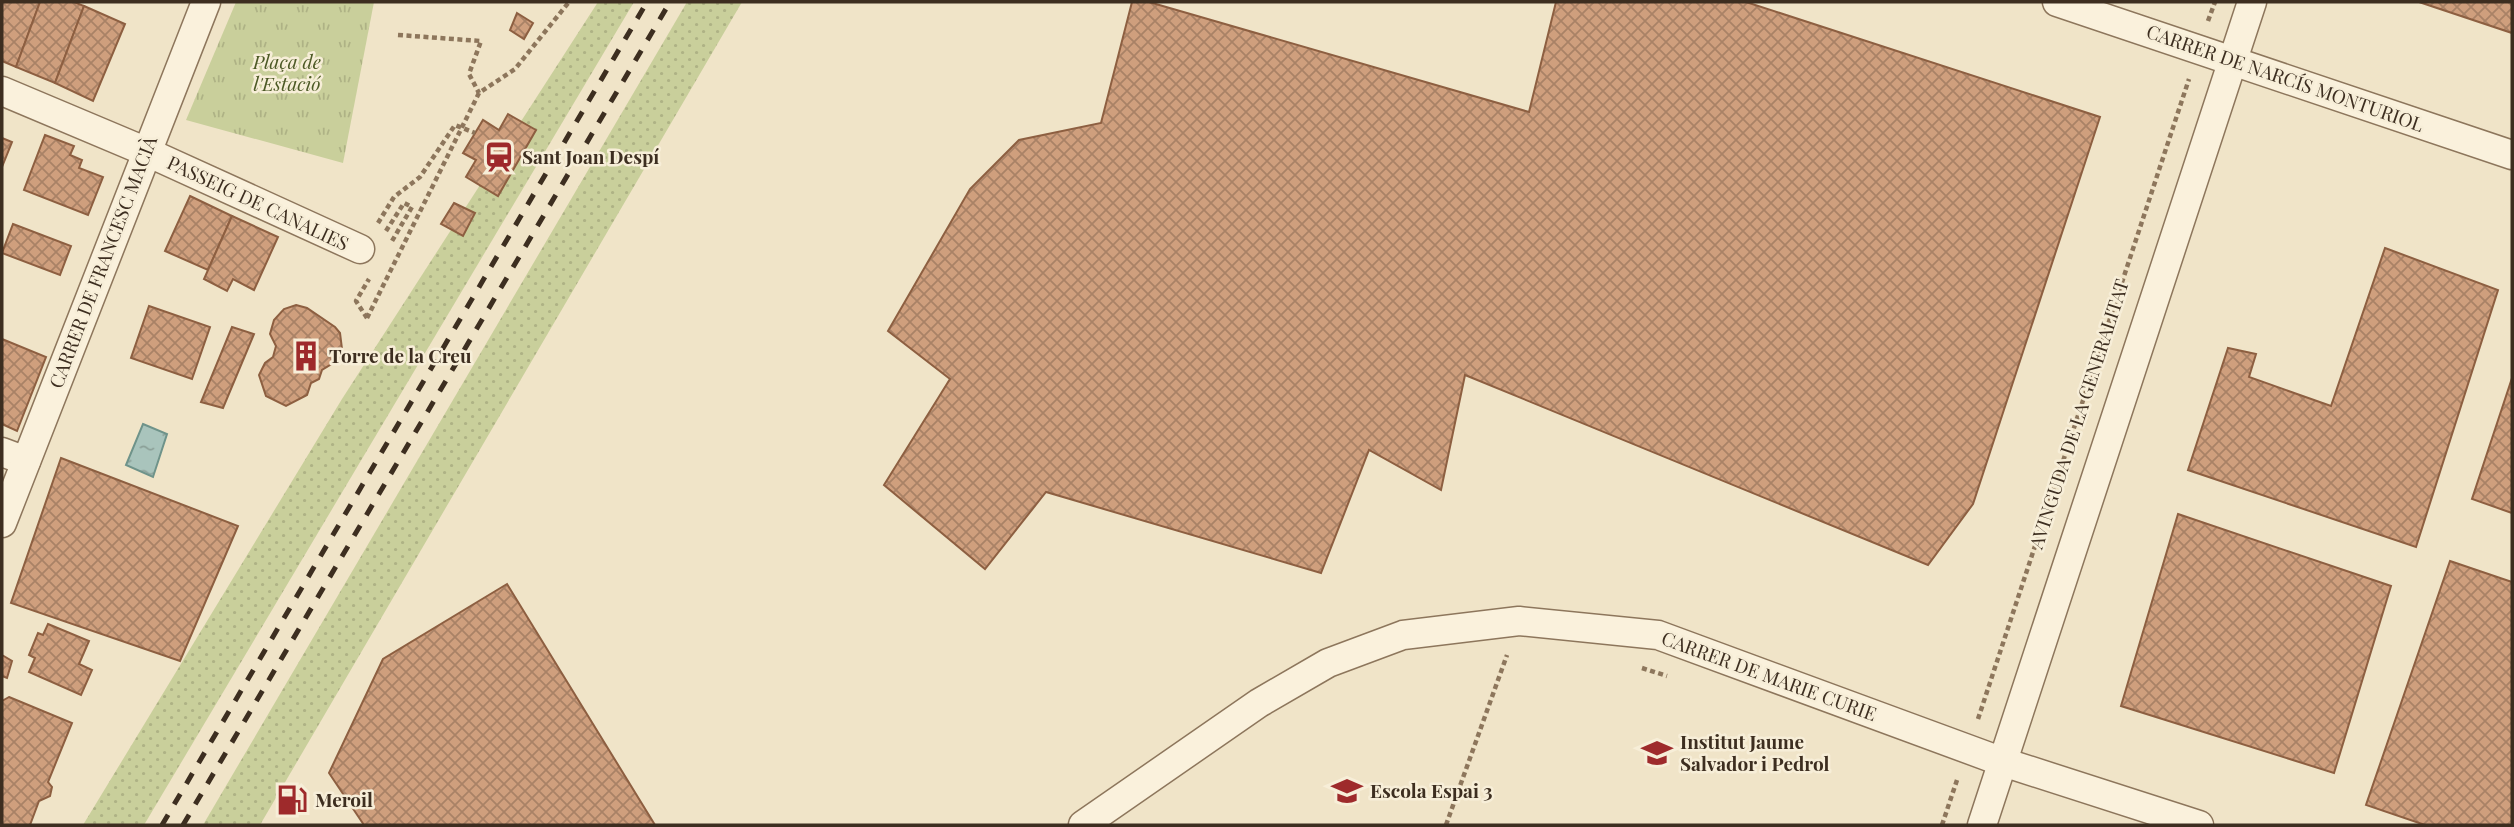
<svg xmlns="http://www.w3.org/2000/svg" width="2514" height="827" font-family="'Playfair Display',serif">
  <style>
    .grass { fill: url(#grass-dots) }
    .park { fill: url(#park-tufts) }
    .water { fill: url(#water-ripples); stroke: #6f938a; stroke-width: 2 }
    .building { fill: url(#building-cross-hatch); stroke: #8d5f41; stroke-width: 2 }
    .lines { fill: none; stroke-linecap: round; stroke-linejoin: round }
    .minor-casing { stroke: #8d765c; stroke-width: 31 }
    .path { stroke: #8d765c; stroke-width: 4.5; stroke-dasharray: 5 3.5; stroke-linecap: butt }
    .minor { stroke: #faf1dc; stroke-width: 28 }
    .rail { stroke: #3d2e20; stroke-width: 5; stroke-dasharray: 12 12; stroke-linecap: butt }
    .labels { text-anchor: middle; stroke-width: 5; stroke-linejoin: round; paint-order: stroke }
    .park-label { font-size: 19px; font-style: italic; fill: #4d5a26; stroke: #f7eed8 }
    .street-label { font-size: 19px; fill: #3d2e20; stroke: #f7eed8 }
    .poi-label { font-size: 19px; font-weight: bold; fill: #3d2e20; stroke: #f7eed8; text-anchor: start }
  </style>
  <defs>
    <pattern id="grass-dots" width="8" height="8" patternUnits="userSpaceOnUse" patternTransform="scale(1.75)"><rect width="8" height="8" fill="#c9cf9b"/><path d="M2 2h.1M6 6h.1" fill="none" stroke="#aeb285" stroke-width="1.8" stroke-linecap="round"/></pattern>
    <pattern id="park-tufts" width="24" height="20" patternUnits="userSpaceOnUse" patternTransform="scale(1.75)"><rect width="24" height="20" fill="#c9cf9b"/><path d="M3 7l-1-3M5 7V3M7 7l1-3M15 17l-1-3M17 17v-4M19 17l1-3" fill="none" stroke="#aeb285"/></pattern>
    <pattern id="water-ripples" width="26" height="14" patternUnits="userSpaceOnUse" patternTransform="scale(1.75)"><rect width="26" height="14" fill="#a9c4bc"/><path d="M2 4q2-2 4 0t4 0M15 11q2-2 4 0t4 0" fill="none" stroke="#8ba098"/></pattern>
    <pattern id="building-cross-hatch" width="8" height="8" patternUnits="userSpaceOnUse" patternTransform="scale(1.75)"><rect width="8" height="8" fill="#cf9f7d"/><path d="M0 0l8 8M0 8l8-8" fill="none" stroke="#a98266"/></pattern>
  </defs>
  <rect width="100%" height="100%" fill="#f0e4c8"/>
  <!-- grass -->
  <g class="grass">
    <polygon points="598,2 634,2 144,825 83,825 342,399"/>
    <polygon points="687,2 742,2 260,825 203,825"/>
  </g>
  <!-- park -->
  <polygon class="park" points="236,2 374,2 343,163 186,120"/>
  <!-- water -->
  <polygon class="water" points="143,424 167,434 153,477 126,465"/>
  <!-- building -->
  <g class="building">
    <polygon points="2,2 40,2 16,67 2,61"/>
    <polygon points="40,2 74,2 84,6 55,83 16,67"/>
    <polygon points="1132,2 1149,2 1529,112 1556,2 1746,2 2100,117 1973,504 1928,565 1465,375 1441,490 1369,450 1321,573 1046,492 985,569 884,485 950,379 888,331 970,189 1019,140 1101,123"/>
    <polygon points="2419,2 2512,2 2512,33"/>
    <polygon points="84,6 125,24 93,101 55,83"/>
    <polygon points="517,13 533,23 524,39 510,30"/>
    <polygon points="508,114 536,130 498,196 466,177 476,160 463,153 483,120 499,130"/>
    <polygon points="45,135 74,146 70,155 82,160 79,168 103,177 88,215 24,190"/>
    <polygon points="2,138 12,142 2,167"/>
    <polygon points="190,196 232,216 208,270 165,251"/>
    <polygon points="454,203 475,213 463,236 441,224"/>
    <polygon points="232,216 278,237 254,290 233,279 227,291 204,279"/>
    <polygon points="13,224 71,246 60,275 2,253"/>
    <polygon points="2385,248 2498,290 2416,547 2188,470 2228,348 2256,354 2249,377 2331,406"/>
    <polygon points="296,305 307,308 335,327 340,333 342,349 338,360 322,370 319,379 311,383 307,395 286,406 266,396 259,375 265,363 273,357 276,346 270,334 274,320 284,309"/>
    <polygon points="149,306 210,327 192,379 131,358"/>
    <polygon points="232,327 254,334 223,408 201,402"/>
    <polygon points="2,339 46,357 17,431 2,424"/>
    <polygon points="2512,378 2512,513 2472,499"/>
    <polygon points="61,458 238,526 180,661 11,603"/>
    <polygon points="2178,514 2391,586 2334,773 2121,706"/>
    <polygon points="2450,561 2512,582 2512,825 2425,825 2366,805"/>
    <polygon points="507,584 655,825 364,825 329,773 383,659"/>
    <polygon points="48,624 89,641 79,664 92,670 81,695 29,672 35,658 29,655 38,633 43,635"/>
    <polygon points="2,655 12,661 7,678 2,676"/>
    <polygon points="9,697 72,723 48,782 52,787 50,796 39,801 30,825 2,825 2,701"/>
  </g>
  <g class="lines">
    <!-- minor casing -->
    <g class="minor-casing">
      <g id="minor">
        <polyline points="2057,2 2512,155"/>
        <polyline points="2,91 147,152 360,249"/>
        <polyline points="2,452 26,461"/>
        <polyline points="2,523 206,2"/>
        <polyline points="1083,825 1259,703 1328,663 1403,635 1519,621 1658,635 2003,762 2199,825"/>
        <polyline points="1982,825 2252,2"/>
      </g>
    </g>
    <!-- path -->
    <g class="path">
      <polyline points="2208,21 2215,2"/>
      <polyline points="398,35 481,41 469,74 479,93"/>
      <polyline points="378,223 394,197 420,177 455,125 475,133"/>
      <polyline points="386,231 404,203 412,207 392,241"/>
      <polyline points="367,318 479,93 515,69 569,2"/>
      <polyline points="367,318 356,301 369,279"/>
      <polyline points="1642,668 1667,676"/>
      <polyline points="1978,719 2189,79"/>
      <polyline points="1446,825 1507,655"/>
      <polyline points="1942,825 1957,780"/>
    </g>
    <!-- minor -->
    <use href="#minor" class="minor"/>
    <!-- rail -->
    <g class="rail">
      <polyline points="162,825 647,2"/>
      <polyline points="183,825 670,2"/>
    </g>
  </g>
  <!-- icons -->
  <defs>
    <g id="station-bare" transform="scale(2.415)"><path d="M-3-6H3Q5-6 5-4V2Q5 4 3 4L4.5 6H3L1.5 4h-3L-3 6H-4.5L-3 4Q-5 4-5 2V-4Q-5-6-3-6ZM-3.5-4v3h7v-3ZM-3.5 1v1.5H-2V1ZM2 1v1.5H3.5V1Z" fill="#9e2a2b" stroke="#f7eed8" stroke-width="2.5" paint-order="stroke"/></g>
    <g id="building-bare" transform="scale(2.415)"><path d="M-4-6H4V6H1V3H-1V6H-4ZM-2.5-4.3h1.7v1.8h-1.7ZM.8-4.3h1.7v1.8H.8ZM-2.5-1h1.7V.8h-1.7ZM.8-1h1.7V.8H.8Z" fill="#9e2a2b" stroke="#f7eed8" stroke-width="2.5" paint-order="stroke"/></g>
    <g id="school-bare" transform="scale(2.415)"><path d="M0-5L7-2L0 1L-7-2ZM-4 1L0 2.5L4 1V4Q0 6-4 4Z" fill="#9e2a2b" stroke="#f7eed8" stroke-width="2.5" paint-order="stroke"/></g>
    <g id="fuel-bare" transform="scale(2.415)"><path d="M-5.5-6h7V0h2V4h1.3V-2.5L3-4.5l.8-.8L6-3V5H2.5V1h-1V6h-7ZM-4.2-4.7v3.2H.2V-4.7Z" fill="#9e2a2b" stroke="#f7eed8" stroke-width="2.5" paint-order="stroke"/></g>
  </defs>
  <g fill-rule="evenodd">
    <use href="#station-bare" x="499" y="157"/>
    <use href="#building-bare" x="306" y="356"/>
    <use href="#school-bare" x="1657" y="753"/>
    <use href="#school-bare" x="1347" y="791"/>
    <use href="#fuel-bare" x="292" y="800"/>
  </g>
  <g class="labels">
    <!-- park labels -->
    <g class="park-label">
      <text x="287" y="69">Plaça de<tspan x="287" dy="22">l'Estació</tspan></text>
    </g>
    <!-- street labels -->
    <g class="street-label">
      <text transform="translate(2285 78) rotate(19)" y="7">CARRER DE NARCÍS MONTURIOL</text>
      <text transform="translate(258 203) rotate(25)" y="7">PASSEIG DE CANALIES</text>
      <text transform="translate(103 262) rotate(-69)" y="7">CARRER DE FRANCESC MACIÀ</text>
      <text transform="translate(2079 414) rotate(-72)" y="7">AVINGUDA DE LA GENERALITAT</text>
      <text transform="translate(1769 676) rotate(20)" y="7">CARRER DE MARIE CURIE</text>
    </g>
    <!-- poi labels -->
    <g class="poi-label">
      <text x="522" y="164">Sant Joan Despí</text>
      <text x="329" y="363">Torre de la Creu</text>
      <text x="1680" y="749">Institut Jaume<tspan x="1680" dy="22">Salvador i Pedrol</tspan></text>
      <text x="1370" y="798">Escola Espai 3</text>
      <text x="315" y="807">Meroil</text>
    </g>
  </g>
  <!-- border -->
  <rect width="2514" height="827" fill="none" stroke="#3d2e20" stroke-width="7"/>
</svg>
